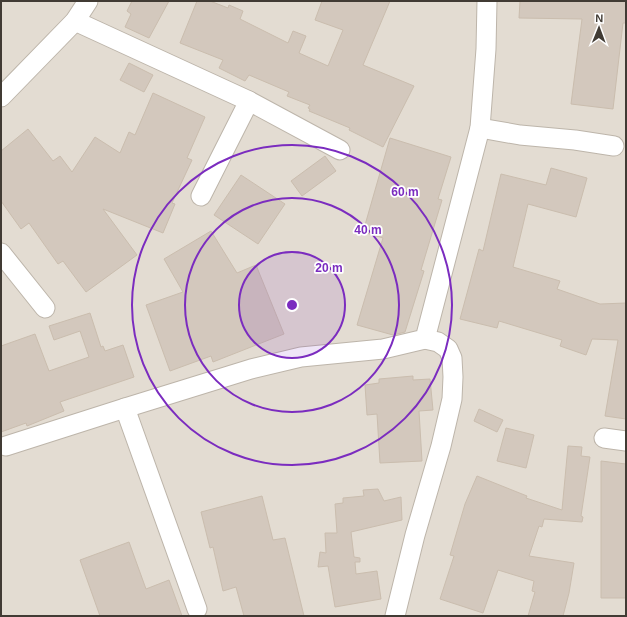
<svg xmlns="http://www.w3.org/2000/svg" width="627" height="617" font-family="Arial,sans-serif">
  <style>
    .residential { fill: #e3dcd2 }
    .building { fill: #d3c8bd; stroke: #cabdae }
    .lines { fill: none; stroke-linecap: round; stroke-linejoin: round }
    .minor-casing { stroke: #bdb5aa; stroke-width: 21 }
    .minor { stroke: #fff; stroke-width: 19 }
    .ring { fill: none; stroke: #7b2cbf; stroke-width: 2 }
    .centre { fill: #7b2cbf; stroke: #fff; stroke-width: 2 }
    .ring-label { font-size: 12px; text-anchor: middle; font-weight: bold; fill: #7b2cbf; stroke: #fff; stroke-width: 3.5; stroke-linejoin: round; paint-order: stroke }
  </style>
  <rect width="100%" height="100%" fill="#f0ebe4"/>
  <!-- residential -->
  <rect class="residential" x="1" y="1" width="625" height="615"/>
  <!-- building -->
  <g class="building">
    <polygon points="132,1 169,1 149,38 125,27 131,14 127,11"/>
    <polygon points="197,1 210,1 228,8 229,5 243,11 240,19 288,43 293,31 306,36 299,53 328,66 343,30 315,20 322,1 390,1 363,65 414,86 383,147 349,130 350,128 309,111 310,109 308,108 310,105 287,96 289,92 249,75 245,81 219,68 223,60 180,43"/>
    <polygon points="520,1 626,1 626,23 623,23 613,109 571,104 582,19 519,18"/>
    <polygon points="129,63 153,75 144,92 120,80"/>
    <polygon points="153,93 205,117 187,158 192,160 172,203 175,204 163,233 103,209 137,255 86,292 63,261 58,264 29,223 21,229 1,201 1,151 28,129 53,161 60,156 72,172 95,137 120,153 129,132 135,135"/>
    <polygon points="390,138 451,157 438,199 442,200 421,270 424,271 405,332 393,335 357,325 383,238 363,232"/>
    <polygon points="325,156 336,171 302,196 291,181"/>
    <polygon points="551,168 587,178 576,217 528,204 513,267 560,281 557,289 600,304 626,303 626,419 605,416 618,340 592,339 586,355 560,346 562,340 499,321 497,328 460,319 479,249 483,251 501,174 546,185"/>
    <polygon points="241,175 285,204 258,244 214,215"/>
    <polygon points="211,231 237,273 256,265 284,334 213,362 211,356 170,371 146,305 183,292 164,259"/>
    <polygon points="90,313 101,347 103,346 105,351 123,345 134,377 60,402 64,411 27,426 26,423 1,432 1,346 35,334 49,371 89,357 80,331 54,340 49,326"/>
    <polygon points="413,376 413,380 430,379 433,410 419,411 422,461 380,463 377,414 367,415 365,385 379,383 379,379"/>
    <polygon points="479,409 503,420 497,432 474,421"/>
    <polygon points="506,428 534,435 526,468 497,461"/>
    <polygon points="568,446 582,447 581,456 590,457 581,516 583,517 582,522 544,519 542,527 539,526 529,556 574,563 569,593 563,616 528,616 535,592 532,591 534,581 498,570 483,613 440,599 454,556 450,555 465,504 477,476 527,496 526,498 562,510"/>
    <polygon points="601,461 626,464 626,598 601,598"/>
    <polygon points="378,489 384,501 401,497 402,520 351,532 354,557 360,558 360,562 355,562 356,574 377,571 381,599 335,607 328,566 318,567 320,552 326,553 325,533 337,533 335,504 343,503 343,498 364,496 363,490"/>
    <polygon points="262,496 273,540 285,538 304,616 244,616 236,587 223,591 213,547 210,548 201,512"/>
    <polygon points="129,542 146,589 169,580 182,616 100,616 80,560"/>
  </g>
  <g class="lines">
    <!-- minor casing -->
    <g class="minor-casing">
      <g id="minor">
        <polyline points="75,21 249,101 340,150"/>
        <polyline points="1,97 75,21 88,1"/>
        <polyline points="480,128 520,135 575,140 614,146"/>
        <polyline points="201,196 249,101"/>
        <polyline points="1,253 45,308"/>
        <polyline points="125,408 197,609"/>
        <polyline points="604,438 626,441"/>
        <polyline points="6,446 125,408 251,369 301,357 383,349 425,339 480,128 486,49 487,1"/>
        <polyline points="395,616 415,535 441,446 452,399 453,377 452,358 448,349 438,342 425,339"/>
      </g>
    </g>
    <!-- minor -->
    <use href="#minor" class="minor"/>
  </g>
  <!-- distance rings -->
  <circle cx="292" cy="305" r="53" fill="#7b2cbf" fill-opacity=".12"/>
  <g class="ring">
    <circle cx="292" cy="305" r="53"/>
    <circle cx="292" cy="305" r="107"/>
    <circle cx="292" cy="305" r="160"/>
  </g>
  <circle cx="292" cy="305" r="6" class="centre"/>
  <g class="ring-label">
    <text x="405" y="196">60 m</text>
    <text x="368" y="234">40 m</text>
    <text x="329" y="272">20 m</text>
  </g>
  <!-- border -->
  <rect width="627" height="617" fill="none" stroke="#413b34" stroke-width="4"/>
  <!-- north arrow -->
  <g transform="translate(599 28) rotate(1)" stroke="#ffffff" stroke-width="3" paint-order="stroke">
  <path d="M0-3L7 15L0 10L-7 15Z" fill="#413b34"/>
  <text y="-6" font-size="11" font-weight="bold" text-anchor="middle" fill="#413b34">N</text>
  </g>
</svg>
